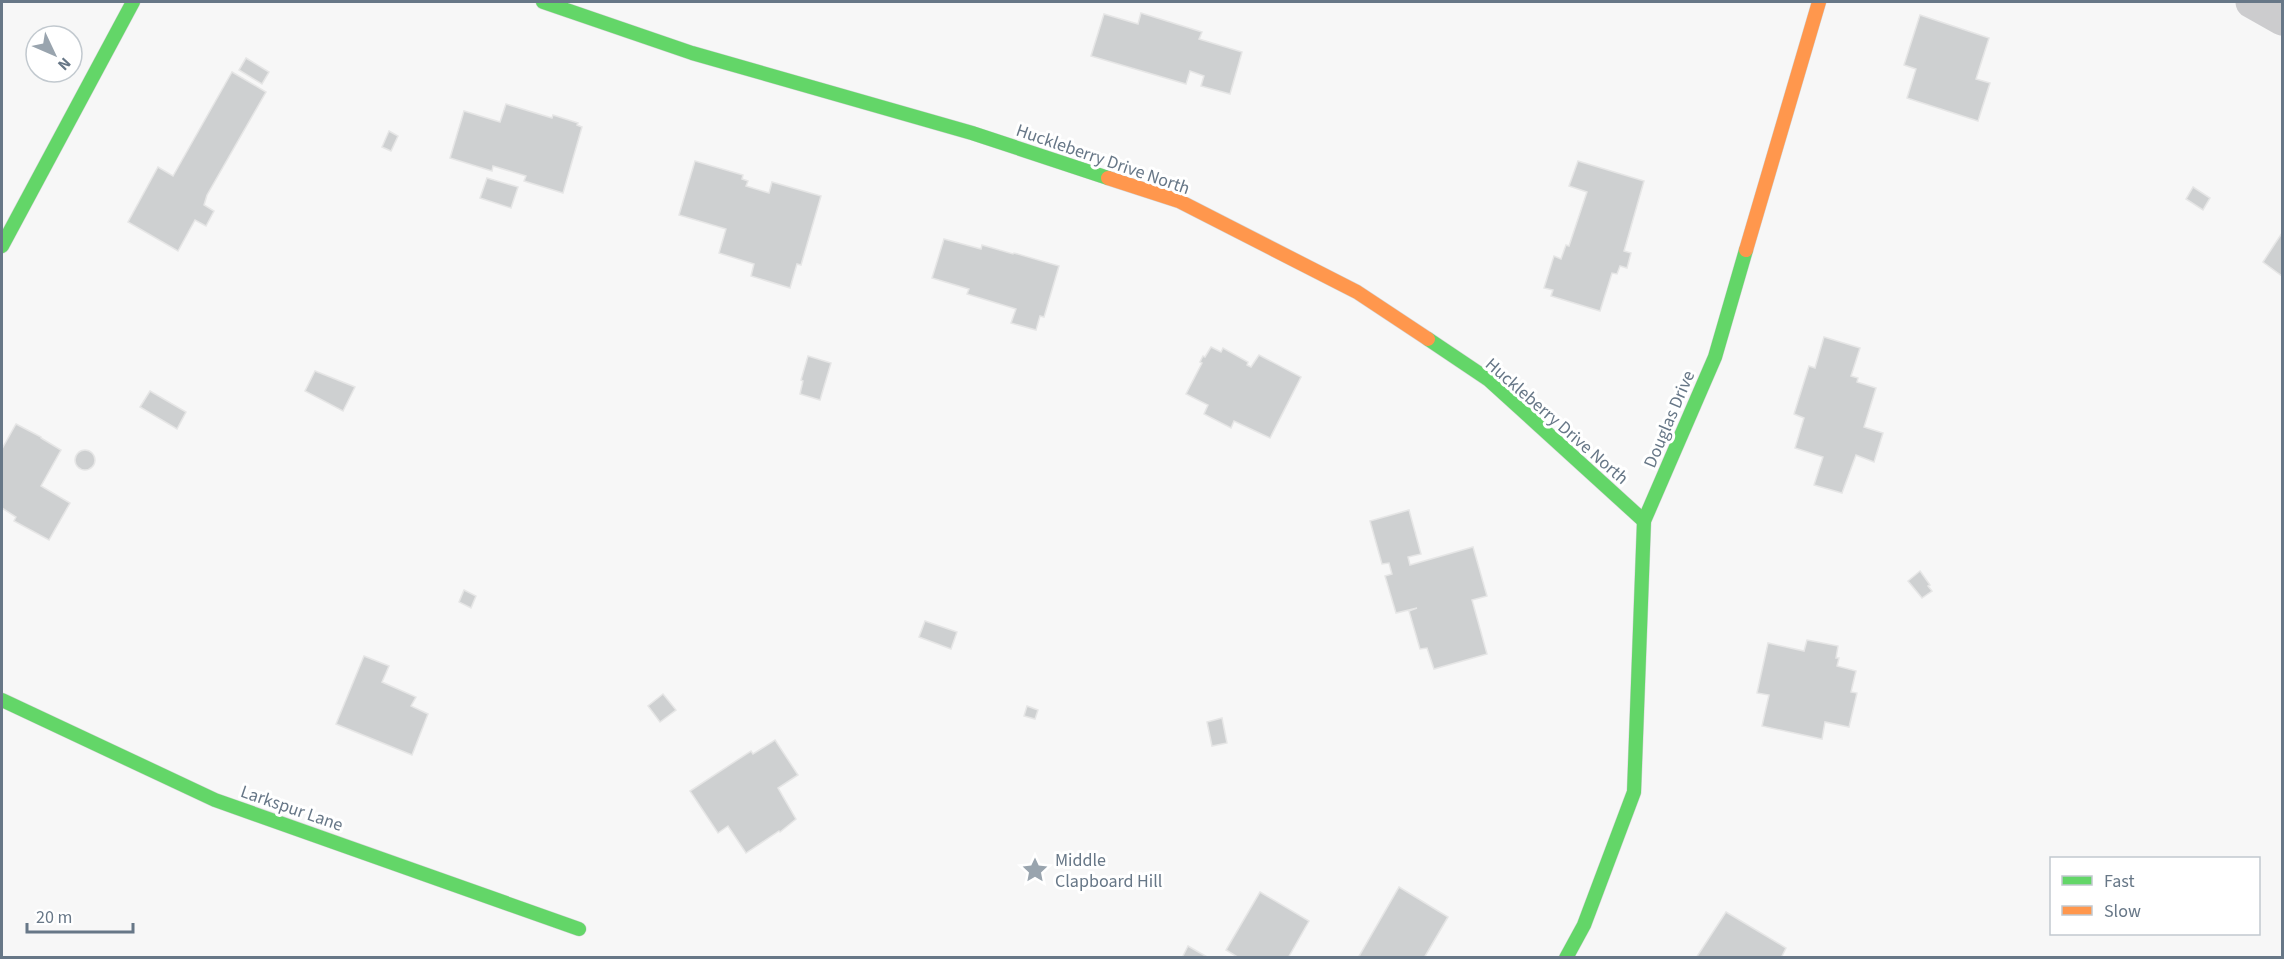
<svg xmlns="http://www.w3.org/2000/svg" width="2284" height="959" font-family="'Source Sans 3',sans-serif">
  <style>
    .building { fill: #ced0d1; stroke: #e6e6e6; stroke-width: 1.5 }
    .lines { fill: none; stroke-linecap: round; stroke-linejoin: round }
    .fast-casing { stroke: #d4d5d6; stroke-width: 15 }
    .slow-casing { stroke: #d4d5d6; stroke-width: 15 }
    .street { stroke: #ccccce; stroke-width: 33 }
    .fast { stroke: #63d668; stroke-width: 14 }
    .slow { stroke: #ff974d; stroke-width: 14 }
    .labels { text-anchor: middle; stroke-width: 6; stroke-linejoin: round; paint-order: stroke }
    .street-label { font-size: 18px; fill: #677787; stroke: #fff }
    .poi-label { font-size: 18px; fill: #677787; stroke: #fff; text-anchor: start }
  </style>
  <rect width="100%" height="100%" fill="#f7f7f7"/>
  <!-- building -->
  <g class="building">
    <polygon points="1141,13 1202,32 1199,39 1242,52 1230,94 1201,86 1204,76 1190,71 1186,84 1091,56 1104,14 1138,24"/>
    <polygon points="1920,15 1989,38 1976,79 1990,83 1978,121 1907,98 1916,69 1904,65"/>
    <polygon points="246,58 269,72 262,84 239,70"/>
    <polygon points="232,72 266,92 207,195 204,205 214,211 206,226 195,220 178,251 128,222 158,167 173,176"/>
    <polygon points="506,104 552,118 553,115 578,123 577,125 582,127 563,193 524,181 526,176 493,166 492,171 450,158 464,111 500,122"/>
    <polygon points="389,131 398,136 391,151 382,147"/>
    <polygon points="695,161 743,175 742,179 748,181 746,186 769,193 772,182 821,196 801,265 797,264 790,288 751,276 754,264 719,253 726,229 679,215"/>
    <polygon points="1578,161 1644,181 1624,251 1631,253 1627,268 1620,266 1617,274 1612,273 1600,311 1551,296 1553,290 1544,288 1554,256 1561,259 1566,245 1569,246 1587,192 1569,186"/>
    <polygon points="487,178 518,187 511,208 480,198"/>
    <polygon points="2193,187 2210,198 2203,210 2186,199"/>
    <polygon points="2282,233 2282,276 2263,262"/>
    <polygon points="944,239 981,249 982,245 1013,254 1014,253 1059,266 1044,317 1040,316 1036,330 1011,323 1016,309 967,294 969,289 932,278"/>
    <polygon points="1824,337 1860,348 1851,376 1858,378 1857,382 1876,388 1864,427 1883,433 1874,462 1856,455 1842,493 1814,485 1823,457 1795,448 1804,418 1794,414 1809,366 1815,368"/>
    <polygon points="1211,347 1221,352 1223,348 1248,362 1247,365 1251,367 1259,355 1301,377 1270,438 1234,421 1231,428 1204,414 1208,405 1186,394 1202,363 1200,362 1203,356 1205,357"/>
    <polygon points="808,356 831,363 820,400 800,394 803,381 801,380"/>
    <polygon points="315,371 355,387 343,411 305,391"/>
    <polygon points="150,391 186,412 177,429 140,407"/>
    <polygon points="16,424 41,437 41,438 61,450 41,486 70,503 49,540 14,521 16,517 2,508 2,449"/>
    <circle cx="85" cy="460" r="10"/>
    <polygon points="1409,510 1421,554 1408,557 1410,565 1473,547 1487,596 1472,600 1487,654 1434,669 1427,648 1420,649 1409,611 1417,608 1396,613 1385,576 1392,574 1389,563 1382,564 1370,521"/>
    <polygon points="1920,571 1930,585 1928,586 1932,591 1922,598 1908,581"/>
    <polygon points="464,590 476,596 471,608 459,602"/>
    <polygon points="925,621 957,632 951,649 919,637"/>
    <polygon points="1807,640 1838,646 1836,658 1839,658 1837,666 1856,671 1851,692 1857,693 1849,727 1825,722 1822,739 1762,726 1769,695 1757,693 1768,643 1804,651"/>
    <polygon points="364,656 389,666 382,682 416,697 411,706 428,714 412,755 336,724"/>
    <polygon points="663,694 676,710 660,722 648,706"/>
    <polygon points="1027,706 1038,710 1035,719 1024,716"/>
    <polygon points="1222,718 1227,743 1212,746 1207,722"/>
    <polygon points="775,740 798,775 778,788 796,819 780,832 779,831 746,853 728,826 718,833 690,791 751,751 753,754"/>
    <polygon points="1399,887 1448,917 1424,958 1358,958"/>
    <polygon points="1260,892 1309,921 1288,958 1239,958 1226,950"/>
    <polygon points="1726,912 1786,948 1781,958 1696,958"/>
    <polygon points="1188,946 1209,958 1182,958"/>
  </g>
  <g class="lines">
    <!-- fast casing -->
    <g class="fast-casing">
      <g id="fast">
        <polyline points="543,2 692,53 972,133 1108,178"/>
        <polyline points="2,246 133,2"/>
        <polyline points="1428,339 1489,380 1644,521"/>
        <polyline points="2,700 215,800 579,929"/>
        <polyline points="1566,958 1584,925 1634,792 1644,521 1715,357 1746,250"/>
      </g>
    </g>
    <!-- slow casing -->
    <g class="slow-casing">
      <g id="slow">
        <polyline points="1108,178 1179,201 1357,292 1428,339"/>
        <polyline points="1746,250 1819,2"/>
      </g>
    </g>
    <!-- street -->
    <polyline class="street" points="2252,2 2282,19"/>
    <!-- fast -->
    <use href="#fast" class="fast"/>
    <!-- slow -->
    <use href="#slow" class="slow"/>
  </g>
  <!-- icons -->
  <defs>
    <g id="sight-bare" transform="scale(2.07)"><path d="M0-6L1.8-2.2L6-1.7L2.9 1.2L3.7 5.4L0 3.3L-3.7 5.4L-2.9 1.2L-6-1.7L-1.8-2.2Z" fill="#99a4ae" stroke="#fff" stroke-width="2.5" paint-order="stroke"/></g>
  </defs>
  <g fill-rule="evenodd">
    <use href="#sight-bare" x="1035" y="870"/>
  </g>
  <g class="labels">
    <!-- street labels -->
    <g class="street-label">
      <text transform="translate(1103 159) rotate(19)" y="6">Huckleberry Drive North</text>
      <text transform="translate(1669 419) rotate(-67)" y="6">Douglas Drive</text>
      <text transform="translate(1557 421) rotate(41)" y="6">Huckleberry Drive North</text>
      <text transform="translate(292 808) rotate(19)" y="6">Larkspur Lane</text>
    </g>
    <!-- poi labels -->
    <g class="poi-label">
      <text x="1055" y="866">Middle<tspan x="1055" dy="21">Clapboard Hill</tspan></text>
    </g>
  </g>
  <!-- border -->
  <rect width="2284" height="959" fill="none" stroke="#677787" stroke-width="6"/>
  <!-- legend -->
  <rect x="2050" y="857" width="210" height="78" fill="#ffffff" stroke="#c2c9cf" stroke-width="1.5"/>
  <rect x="2062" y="876" width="30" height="9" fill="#63d668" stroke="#c2c9cf" stroke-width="1.5"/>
  <text x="2104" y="887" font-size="18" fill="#677787">Fast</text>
  <rect x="2062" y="906" width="30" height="9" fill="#ff974d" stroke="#c2c9cf" stroke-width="1.5"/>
  <text x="2104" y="917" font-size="18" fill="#677787">Slow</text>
  <!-- north arrow -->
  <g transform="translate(54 54) rotate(134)"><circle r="28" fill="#ffffff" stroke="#c2c9cf" stroke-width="1.5"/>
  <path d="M0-4.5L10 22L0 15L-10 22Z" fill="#99a4ae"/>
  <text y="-9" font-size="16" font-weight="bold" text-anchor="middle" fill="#677787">N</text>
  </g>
  <!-- scale -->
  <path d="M27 923v9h106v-9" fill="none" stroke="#677787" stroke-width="3"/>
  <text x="36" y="923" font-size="18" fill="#677787" stroke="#ffffff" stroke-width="4.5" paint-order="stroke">20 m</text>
</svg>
